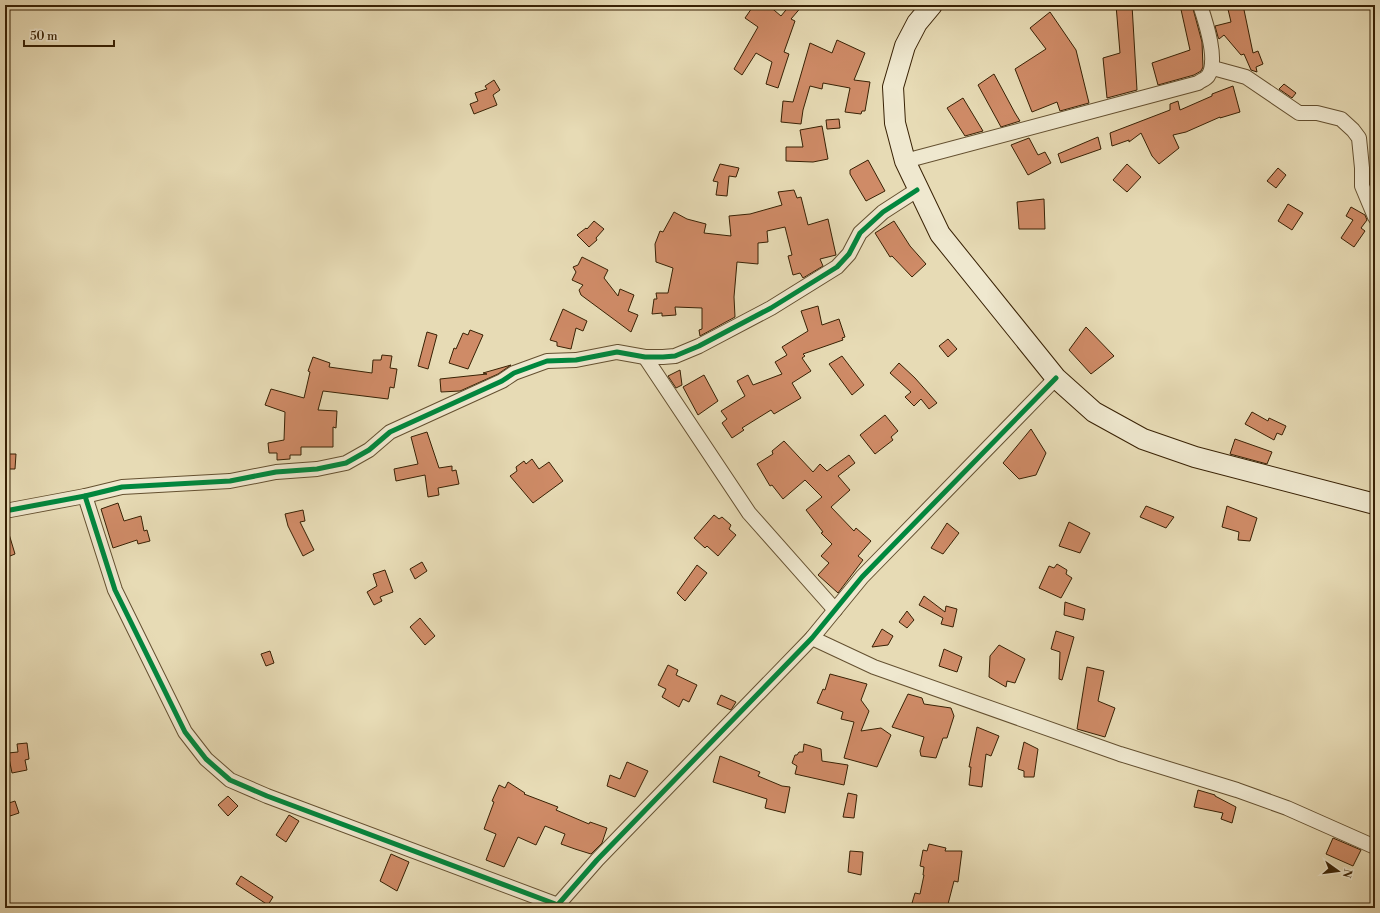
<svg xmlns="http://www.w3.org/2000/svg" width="1380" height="913" font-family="'Libre Bodoni',serif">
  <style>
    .building { fill: #cf8b67; stroke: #382104 }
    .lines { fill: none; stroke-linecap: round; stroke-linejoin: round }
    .street-casing { stroke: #645030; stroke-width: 16 }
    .secondary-casing { stroke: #382104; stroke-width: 22 }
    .street { stroke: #efe8cf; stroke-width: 14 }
    .secondary { stroke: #efe8cf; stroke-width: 20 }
    .cycleway-casing { stroke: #efe8cf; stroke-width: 8 }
    .cycleway { stroke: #00873e; stroke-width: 5 }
  </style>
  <rect width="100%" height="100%" fill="#e7dbb5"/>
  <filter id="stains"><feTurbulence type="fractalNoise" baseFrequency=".005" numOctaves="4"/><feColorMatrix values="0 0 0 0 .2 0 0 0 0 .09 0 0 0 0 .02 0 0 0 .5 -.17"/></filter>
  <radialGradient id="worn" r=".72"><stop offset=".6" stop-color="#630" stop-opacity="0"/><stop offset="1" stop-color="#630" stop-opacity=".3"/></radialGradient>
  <!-- building -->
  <g class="building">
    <polygon points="754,5 768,5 781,16 790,5 803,5 791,19 795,21 784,52 789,54 778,88 766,84 772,62 756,53 742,75 734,69 758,27 745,18"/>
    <polygon points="1116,5 1132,5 1137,90 1107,98 1103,58 1120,53"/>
    <polygon points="1180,5 1192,5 1202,42 1203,67 1201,71 1194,75 1158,85 1152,63 1190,50"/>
    <polygon points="1227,5 1243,5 1253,53 1258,51 1263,64 1256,67 1257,72 1251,70 1244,54 1241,55 1224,35 1219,39 1218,37 1215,26 1231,22"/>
    <polygon points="1050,12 1076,50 1089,103 1060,111 1057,102 1032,112 1015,69 1046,49 1030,28"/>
    <polygon points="837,40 865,53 854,80 870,82 865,111 862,111 861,114 845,112 850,88 823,83 822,89 810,86 803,110 801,124 781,122 783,101 793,102 810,43 832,53"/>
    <polygon points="994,74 1015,113 1020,121 1001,127 978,85"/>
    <polygon points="494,80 500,90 493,95 497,105 474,114 470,104 478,101 475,93 487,89 485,86"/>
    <polygon points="1284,84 1296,93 1292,98 1279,89"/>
    <polygon points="1233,86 1240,112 1220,118 1220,117 1186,132 1173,135 1179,148 1159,164 1152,156 1141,133 1129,142 1129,140 1112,146 1110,133 1170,110 1170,104 1178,101 1180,110 1212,96 1212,94"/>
    <polygon points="963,98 983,131 965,136 947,108"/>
    <polygon points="839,119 840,128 827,129 826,120"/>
    <polygon points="822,126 828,159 813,162 786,161 786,147 803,147 800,130"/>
    <polygon points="1098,137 1101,149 1061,163 1058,154"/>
    <polygon points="1029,138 1038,155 1045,152 1051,163 1028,175 1011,145"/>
    <polygon points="868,160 885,191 866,201 850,174 850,170"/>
    <polygon points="720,164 739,168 736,177 729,176 727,196 716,195 718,182 713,181"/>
    <polygon points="1127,164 1141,177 1127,192 1113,180"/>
    <polygon points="1278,168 1286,175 1276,188 1267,181"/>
    <polygon points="794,190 797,198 801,197 808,225 828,219 836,255 820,259 823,266 803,278 800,273 793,275 788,256 792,255 785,227 767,231 768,242 758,243 758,264 737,262 734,297 735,317 700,336 699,330 702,329 702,308 675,307 676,315 662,316 662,313 652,314 654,299 657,299 656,293 668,293 673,268 656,262 655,244 660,231 663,232 674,212 687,219 706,224 704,233 731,236 729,216 750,214 782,205 778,192"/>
    <polygon points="1044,199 1045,229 1019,229 1017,202"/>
    <polygon points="1288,204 1303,213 1292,230 1278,221"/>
    <polygon points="1351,207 1365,215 1367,220 1361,228 1365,231 1354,247 1341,238 1353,220 1346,216"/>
    <polygon points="594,221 604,229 596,238 597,240 589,247 577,235 586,228 587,229"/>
    <polygon points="894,221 910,246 926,264 912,277 892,256 890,257 875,233"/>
    <polygon points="582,257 608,270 604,278 618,296 620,289 634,295 628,311 638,315 631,332 581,295 579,290 583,285 572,280 576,272 573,267 578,265"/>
    <polygon points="818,306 822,325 839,319 845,337 842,338 843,340 803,354 805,356 802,358 811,371 792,383 801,398 774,414 771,410 742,428 744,430 732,438 722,423 727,419 721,411 745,396 737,381 748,375 753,385 782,374 775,362 787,355 782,347 808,331 801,311"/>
    <polygon points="563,309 587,321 583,331 576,328 571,349 557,346 557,342 550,340"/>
    <polygon points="1086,327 1114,356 1091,374 1069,350"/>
    <polygon points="470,330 483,335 468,369 449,363 454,348 456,349 463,333 468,335"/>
    <polygon points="427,332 437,335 428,369 418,366"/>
    <polygon points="948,339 957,349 948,357 939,346"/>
    <polygon points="382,355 392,356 390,368 397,369 394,388 390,387 388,399 323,391 318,410 337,411 336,428 333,427 333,447 301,447 301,455 290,455 290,459 277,460 277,453 269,453 268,443 284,440 285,412 265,405 271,389 304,398 310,372 308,371 313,357 330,363 329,367 372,373 373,360 381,360"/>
    <polygon points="842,356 864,385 852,395 829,364"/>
    <polygon points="899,363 915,378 937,403 929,409 921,399 914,406 905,397 911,392 890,373"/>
    <polygon points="511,365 498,374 460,391 441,392 440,379 487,374 483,373"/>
    <polygon points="680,370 682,385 676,388 668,376"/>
    <polygon points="704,375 718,401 698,415 683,387"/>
    <polygon points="1252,412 1268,421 1269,418 1286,426 1282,435 1277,433 1274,440 1245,424"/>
    <polygon points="885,415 898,431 891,437 893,440 875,454 860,435"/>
    <polygon points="1031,429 1046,453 1036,475 1019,479 1003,463"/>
    <polygon points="427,432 439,468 452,466 452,471 456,470 459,484 438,488 439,495 428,497 425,475 396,481 394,469 418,464 411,437"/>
    <polygon points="1235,439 1272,452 1267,464 1230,454"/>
    <polygon points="784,441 813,472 820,464 827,471 849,455 855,463 838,476 850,490 831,507 854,531 856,528 871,541 858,556 863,560 838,593 818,575 829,563 821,556 832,544 821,533 823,532 806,510 822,497 805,480 783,499 772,485 770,486 757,464 773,454 772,451"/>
    <polygon points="5,454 16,454 15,469 5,469"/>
    <polygon points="532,459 539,469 549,462 563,481 533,503 510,476 517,471 516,467 524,461 526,464"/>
    <polygon points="118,503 124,521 141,516 144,531 147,530 150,541 138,544 137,540 113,548 101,509"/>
    <polygon points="1146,506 1174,517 1166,528 1140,517"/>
    <polygon points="1227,506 1257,518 1250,541 1238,540 1239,532 1222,527"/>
    <polygon points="303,510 305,521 300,522 314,550 303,556 288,526 285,514"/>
    <polygon points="714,515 719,519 722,517 731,525 729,529 736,535 718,556 707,546 705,548 694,538"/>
    <polygon points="1069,522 1090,533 1080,553 1059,546"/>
    <polygon points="947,523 959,533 943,554 931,548"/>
    <polygon points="6,524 15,554 5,558 5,525"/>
    <polygon points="422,562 427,571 415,579 410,569"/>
    <polygon points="1057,564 1067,570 1066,574 1072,578 1061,598 1039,588 1049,566 1054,568"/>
    <polygon points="697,565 707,573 685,601 677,593"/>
    <polygon points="385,570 393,592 380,597 382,601 374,605 367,592 377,586 373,574"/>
    <polygon points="924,596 945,612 946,606 957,609 953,627 941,624 943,618 919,605"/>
    <polygon points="1065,602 1085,609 1083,620 1064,615"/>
    <polygon points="907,611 914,620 907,628 899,622"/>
    <polygon points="420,618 435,636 425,645 410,627"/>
    <polygon points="882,629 893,636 888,645 872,647"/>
    <polygon points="1056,631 1074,637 1062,680 1059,679 1060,652 1051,649"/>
    <polygon points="999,645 1025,659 1015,683 1007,681 1006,687 989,677 990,656"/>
    <polygon points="944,649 962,657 957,672 939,666"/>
    <polygon points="270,651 274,663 266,666 261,654"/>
    <polygon points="668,665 678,670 676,675 697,685 689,702 683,699 679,707 662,697 666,689 658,685"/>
    <polygon points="1087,667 1104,671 1098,701 1115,708 1105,737 1077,729"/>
    <polygon points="830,674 867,684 861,700 869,711 861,731 881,728 891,735 877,767 844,758 854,722 841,719 843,712 817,703 823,689 825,690"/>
    <polygon points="908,694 922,698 924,704 951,708 954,716 947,738 943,738 936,758 921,756 920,751 924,737 892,727"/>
    <polygon points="721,695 736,702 731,710 717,704"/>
    <polygon points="977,727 999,736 991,756 986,754 982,787 969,785 971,767 969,767"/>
    <polygon points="1024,742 1038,749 1034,777 1024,777 1024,771 1018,769"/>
    <polygon points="27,743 29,759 25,760 27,770 12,773 8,753 18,752 17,744"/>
    <polygon points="804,744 821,749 822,761 848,765 844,785 795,774 797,766 792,763 795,755 797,755 799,752 803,752"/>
    <polygon points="720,756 760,772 758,776 782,786 790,787 785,813 765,808 767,799 713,782"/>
    <polygon points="627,762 648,771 635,797 607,786 610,775 620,779"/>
    <polygon points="508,782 525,793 524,794 558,807 556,810 589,824 590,822 607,828 602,843 591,854 575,849 561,844 565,834 545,826 536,845 518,837 504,867 486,860 496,834 484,829 494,802 492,801 499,785 505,788"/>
    <polygon points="1198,790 1215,795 1215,796 1236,807 1232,823 1221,819 1223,813 1194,807"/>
    <polygon points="848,793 857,795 854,818 843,817"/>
    <polygon points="228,796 238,806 228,816 218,805"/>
    <polygon points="15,801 19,813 10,816 6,804"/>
    <polygon points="289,815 299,821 286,842 276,835"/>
    <polygon points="1333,838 1361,850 1353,866 1326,854"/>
    <polygon points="929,844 946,848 945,851 962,851 958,882 954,881 947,908 928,908 912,903 915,893 920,894 924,875 923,875 924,867 920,866 923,850 927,851"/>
    <polygon points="850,851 863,852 861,875 848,872"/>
    <polygon points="391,854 409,862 397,891 380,881"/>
    <polygon points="241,876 273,897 268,905 236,884"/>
  </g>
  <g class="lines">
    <!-- street casing -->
    <g class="street-casing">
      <g id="street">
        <polyline points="1212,63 1213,68 1246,77 1299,113 1317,113 1341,119 1353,130 1359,138 1362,168 1362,186 1375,217"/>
        <path d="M905,161L1198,83C1200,81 1206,79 1208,76C1219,61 1205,20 1200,5"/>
        <polyline points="645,357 749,513 835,610"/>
        <polyline points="85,496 115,590 185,732 206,759 230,780 267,796 558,905"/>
        <polyline points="5,511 85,496 122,487 230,481 276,472 317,469 346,463 369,450 390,432 502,381 514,373 547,361 576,360 617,352 645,357 663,357 675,356 699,346 771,308 837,267 849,254 860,233 883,212 917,190"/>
        <polyline points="812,638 874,667 1120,754 1237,790 1287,808 1375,847"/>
        <polyline points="555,908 597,860 812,638 862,577 1056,378"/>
      </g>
    </g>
    <!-- secondary casing -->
    <g class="secondary-casing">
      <polyline id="secondary" points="932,5 917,23 905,46 893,87 895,123 905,161 940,234 1056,378 1094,412 1143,439 1195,457 1375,504"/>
    </g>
    <!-- street -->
    <use href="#street" class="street"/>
    <!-- secondary -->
    <use href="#secondary" class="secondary"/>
    <!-- cycleway casing -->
    <g class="cycleway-casing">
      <g id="cycleway">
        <polyline points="85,496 115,590 185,732 206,759 230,780 267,796 558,905"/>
        <polyline points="5,511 85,496 122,487 230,481 276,472 317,469 346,463 369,450 390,432 502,381 514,373 547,361 576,360 617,352 645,357 663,357 675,356 699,346 771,308 837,267 849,254 860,233 883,212 917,190"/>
        <polyline points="555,908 597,860 812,638 862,577 1056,378"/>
      </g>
    </g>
    <!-- cycleway -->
    <use href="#cycleway" class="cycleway"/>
  </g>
  <!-- margin -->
  <rect width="1380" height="913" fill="none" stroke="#e7dbb5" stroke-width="20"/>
  <rect x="6" y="6" width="1368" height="901" fill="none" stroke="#382104" stroke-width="2"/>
  <rect x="10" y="10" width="1360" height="893" fill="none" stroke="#382104"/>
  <!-- north arrow -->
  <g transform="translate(1338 871) rotate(104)" stroke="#efe8cf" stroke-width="3" paint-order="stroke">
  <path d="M0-3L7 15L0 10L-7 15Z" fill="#382104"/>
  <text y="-6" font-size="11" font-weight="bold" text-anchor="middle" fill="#382104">N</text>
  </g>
  <!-- scale -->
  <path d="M24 40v6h90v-6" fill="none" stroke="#382104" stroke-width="2"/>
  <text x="30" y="40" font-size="12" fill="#382104" stroke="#efe8cf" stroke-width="3" paint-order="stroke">50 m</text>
  <rect width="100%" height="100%" filter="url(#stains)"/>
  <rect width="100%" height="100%" fill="url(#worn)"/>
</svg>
